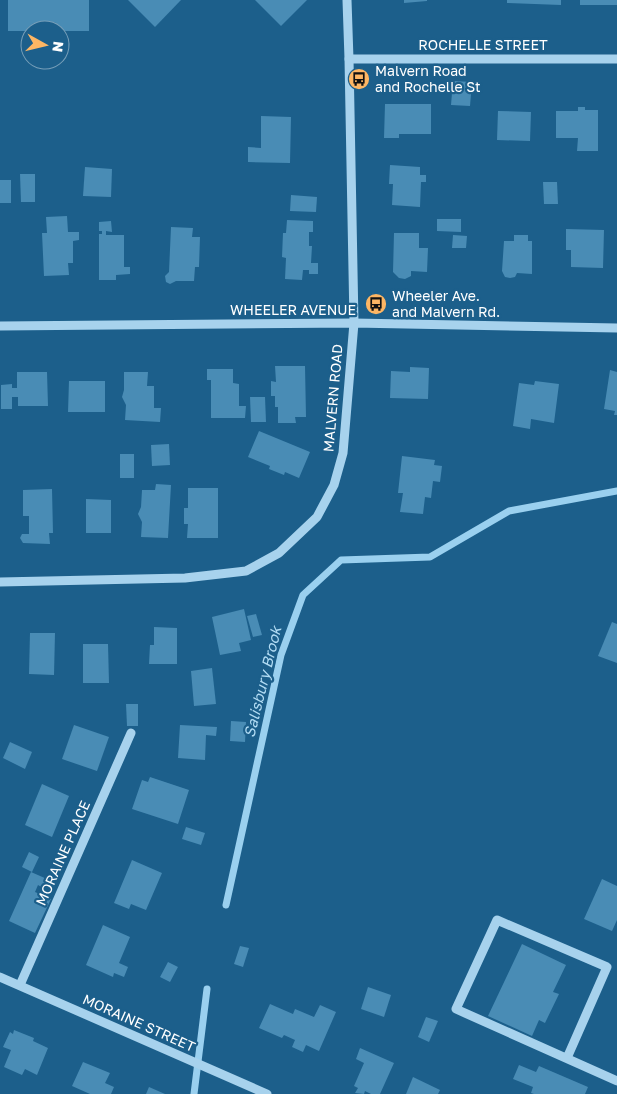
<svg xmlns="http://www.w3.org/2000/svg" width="617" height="1094" font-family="'Golos Text',sans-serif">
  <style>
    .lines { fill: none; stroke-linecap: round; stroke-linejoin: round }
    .stream { stroke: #9ad0ef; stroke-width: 7 }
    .building { fill: #498cb5 }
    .minor { stroke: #a7d2ed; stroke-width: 9 }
    .labels { text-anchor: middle; stroke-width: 4.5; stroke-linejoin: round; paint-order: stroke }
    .street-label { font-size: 14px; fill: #fff; stroke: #1c5f8b }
    .poi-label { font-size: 14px; fill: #fff; stroke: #1c5f8b; text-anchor: start }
    .water-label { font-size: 15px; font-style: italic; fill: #b2dcf4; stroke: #1c5f8b }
  </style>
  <rect width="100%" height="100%" fill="#1c5f8b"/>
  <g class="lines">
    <!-- stream -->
    <g class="stream">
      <polyline points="226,905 281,655 303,595 341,560 430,557 509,511 617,491"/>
      <polyline points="194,1094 207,989"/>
    </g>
  </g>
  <!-- building -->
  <g class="building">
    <rect x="8" y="0" width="81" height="31"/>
    <polygon points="128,0 181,0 155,27"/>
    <polygon points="255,0 307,0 281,26"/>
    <polygon points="404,0 427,0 427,1 404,3"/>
    <polygon points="507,0 561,0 561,5 507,3"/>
    <rect x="580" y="0" width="37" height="5"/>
    <polygon points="453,81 472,82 470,106 451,105"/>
    <polygon points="385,104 431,104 431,134 399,134 399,138 384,138"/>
    <polygon points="578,107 585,107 585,110 598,110 598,151 577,151 578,138 556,138 556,111 578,111"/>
    <polygon points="498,111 531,112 530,141 497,140"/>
    <polygon points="261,116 291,117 290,163 248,162 248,147 261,148"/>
    <polygon points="390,165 420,167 420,175 426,175 426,182 421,182 420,207 392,205 393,184 389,184"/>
    <polygon points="85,167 112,169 111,197 83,196"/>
    <polygon points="20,174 35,174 35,202 21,202"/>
    <rect x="0" y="180" width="11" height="23"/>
    <polygon points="543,182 557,182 558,204 544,204"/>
    <polygon points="291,195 317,197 316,212 290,211"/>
    <polygon points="67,216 68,232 79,232 79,240 73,241 73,263 68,263 69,275 44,276 42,233 47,233 46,217"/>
    <polygon points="437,219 461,219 461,232 437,231"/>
    <polygon points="287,220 313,221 313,232 309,232 309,246 312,246 311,263 318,263 318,274 309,274 309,270 303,270 302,280 285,279 286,258 282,257 283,233 286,233"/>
    <polygon points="111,221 112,232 106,231 106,235 124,235 124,267 130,267 130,274 116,275 116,280 99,280 99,234 102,234 102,231 99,231 99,222"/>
    <polygon points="171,227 193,228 192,237 200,237 199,267 195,267 194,281 176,281 170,284 166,282 165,276 169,272"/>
    <polygon points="566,229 604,230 603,268 571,267 571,250 566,250"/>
    <polygon points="394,233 419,233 419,248 428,248 427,272 411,271 411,276 405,279 399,278 393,272"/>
    <polygon points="453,235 467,236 466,248 452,248"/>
    <polygon points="514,235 528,235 528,241 532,241 532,274 517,273 515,277 510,278 505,277 502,271 504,241 514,241"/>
    <polygon points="275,366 305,366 306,417 295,417 296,423 278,423 278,407 275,407 275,396 271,396 271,381 276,382"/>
    <polygon points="410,367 429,368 428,399 390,398 391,371 410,372"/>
    <polygon points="207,369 233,369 233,383 239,384 239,406 246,406 245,418 211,418 211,380 207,380"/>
    <polygon points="610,370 617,372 617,415 614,415 615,411 604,409"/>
    <polygon points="17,372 47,372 48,406 18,406 18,397 12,397 12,409 1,409 1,385 12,384 12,388 17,388"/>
    <polygon points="124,372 148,372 147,386 154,386 154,408 161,408 160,422 125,420 126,405 122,397 124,390"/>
    <polygon points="69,381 105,381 105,412 68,412"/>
    <polygon points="535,381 559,384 554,423 531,419 530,429 513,426 519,383 534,385"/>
    <polygon points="250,397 265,397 266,422 251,422"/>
    <polygon points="259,431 310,452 299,478 285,472 284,475 269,469 270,466 248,457"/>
    <polygon points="169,444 170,465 152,466 151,445"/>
    <rect x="120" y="454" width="14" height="24"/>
    <polygon points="402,456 435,460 434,465 442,466 440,482 433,481 431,498 425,497 423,514 400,512 403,493 398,493"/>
    <polygon points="156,484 171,485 168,538 141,537 142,522 138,514 141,507 142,490 155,490"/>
    <polygon points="188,488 218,488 218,538 187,538 188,524 184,524 184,508 188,508"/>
    <polygon points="52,489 53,533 49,533 50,544 23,543 20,538 22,534 29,534 29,516 23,516 23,490"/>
    <polygon points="86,499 111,500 111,533 86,533"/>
    <polygon points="244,609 251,640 239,643 241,651 220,655 212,617"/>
    <polygon points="256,614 262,635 253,637 247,616"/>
    <polygon points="612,622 617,624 617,663 598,656"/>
    <polygon points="154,627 177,628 177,664 149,664 150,645 154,645"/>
    <polygon points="30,633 55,633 54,675 29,674"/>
    <polygon points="83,644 108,644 109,683 83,683"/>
    <polygon points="212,668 216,704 194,706 191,671"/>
    <polygon points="126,704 138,704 138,726 127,726"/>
    <polygon points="231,721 246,722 245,742 230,741"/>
    <polygon points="74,725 109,737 97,771 62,759"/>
    <polygon points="180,725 217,727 216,736 206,735 205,760 178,758"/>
    <polygon points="10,742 32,752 25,769 3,758"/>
    <polygon points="150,777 189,790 178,824 132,809 142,780 148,782"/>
    <polygon points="42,784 69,796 52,837 25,825"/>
    <polygon points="186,827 205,833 201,845 182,839"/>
    <polygon points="29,852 39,857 32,872 22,867"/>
    <polygon points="132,860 162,873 146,910 131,904 129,909 114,903"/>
    <polygon points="31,872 47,879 43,888 38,885 35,892 51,899 35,933 9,921"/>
    <polygon points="602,879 617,886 617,920 612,931 584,919"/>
    <polygon points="103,925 130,937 119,963 128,967 124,977 114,973 113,977 86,965"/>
    <polygon points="522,944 566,965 553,992 559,994 545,1023 539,1020 532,1036 488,1016"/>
    <polygon points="240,946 249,948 243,967 234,964"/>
    <polygon points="168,962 178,967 170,982 160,977"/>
    <polygon points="368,987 391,995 384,1017 361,1009"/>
    <polygon points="270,1004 293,1014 295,1009 314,1017 320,1005 336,1012 319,1051 306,1045 303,1052 292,1047 295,1040 284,1035 282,1038 259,1028"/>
    <polygon points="426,1017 438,1021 429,1042 418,1037"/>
    <polygon points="14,1030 34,1038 33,1041 48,1048 37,1075 25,1069 22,1075 4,1067 11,1050 3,1047 10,1032 13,1034"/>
    <polygon points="360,1048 394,1063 380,1094 371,1094 365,1091 364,1094 355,1093 358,1088 354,1086 364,1063 356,1059"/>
    <polygon points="83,1062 110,1073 105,1083 114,1087 111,1094 90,1094 72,1086"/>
    <polygon points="519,1065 536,1072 539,1066 588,1087 585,1094 534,1094 531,1093 533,1087 513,1079"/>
    <polygon points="413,1077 440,1090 438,1094 406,1094"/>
    <polygon points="149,1087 165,1094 146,1094"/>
  </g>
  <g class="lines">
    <!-- minor -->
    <g class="minor">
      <polyline points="349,59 617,59"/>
      <polyline points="0,326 354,323 617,328"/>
      <polyline points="0,582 185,578 246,571 279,553 317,517 334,485 343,453 354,323 349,59 347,0"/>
      <polyline points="0,977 267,1094"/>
      <polyline points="20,985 131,733"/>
      <polyline points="567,1058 607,967 497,920 456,1009 617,1081"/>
    </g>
  </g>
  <!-- icons -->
  <defs>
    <g id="bus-disc" transform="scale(1.125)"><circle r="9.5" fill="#fdb664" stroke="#1c5f8b"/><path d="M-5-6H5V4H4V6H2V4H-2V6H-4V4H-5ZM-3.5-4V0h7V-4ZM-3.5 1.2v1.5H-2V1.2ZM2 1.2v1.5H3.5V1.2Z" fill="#111"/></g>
  </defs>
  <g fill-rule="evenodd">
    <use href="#bus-disc" x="359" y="79"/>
    <use href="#bus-disc" x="376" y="304"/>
  </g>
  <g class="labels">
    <!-- street labels -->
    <g class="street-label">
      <text x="483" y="50">ROCHELLE STREET</text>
      <text x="293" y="315">WHEELER AVENUE</text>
      <text transform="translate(333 398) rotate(-85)" y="5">MALVERN ROAD</text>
      <text transform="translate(63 853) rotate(-66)" y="5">MORAINE PLACE</text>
      <text transform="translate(139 1023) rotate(24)" y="5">MORAINE STREET</text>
    </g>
    <!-- poi labels -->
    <g class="poi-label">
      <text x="375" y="76">Malvern Road<tspan x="375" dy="16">and Rochelle St</tspan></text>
      <text x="392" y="301">Wheeler Ave.<tspan x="392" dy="16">and Malvern Rd.</tspan></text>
    </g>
    <!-- water labels -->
    <g class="water-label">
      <text transform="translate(263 682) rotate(-76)" y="5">Salisbury Brook</text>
    </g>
  </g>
  <!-- north arrow -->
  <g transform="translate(45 45) rotate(98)"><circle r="24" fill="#1c5f8b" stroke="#779fb9"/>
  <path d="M0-4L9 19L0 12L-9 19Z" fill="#fdb664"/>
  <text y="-8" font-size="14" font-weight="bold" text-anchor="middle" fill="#ffffff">N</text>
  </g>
</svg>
